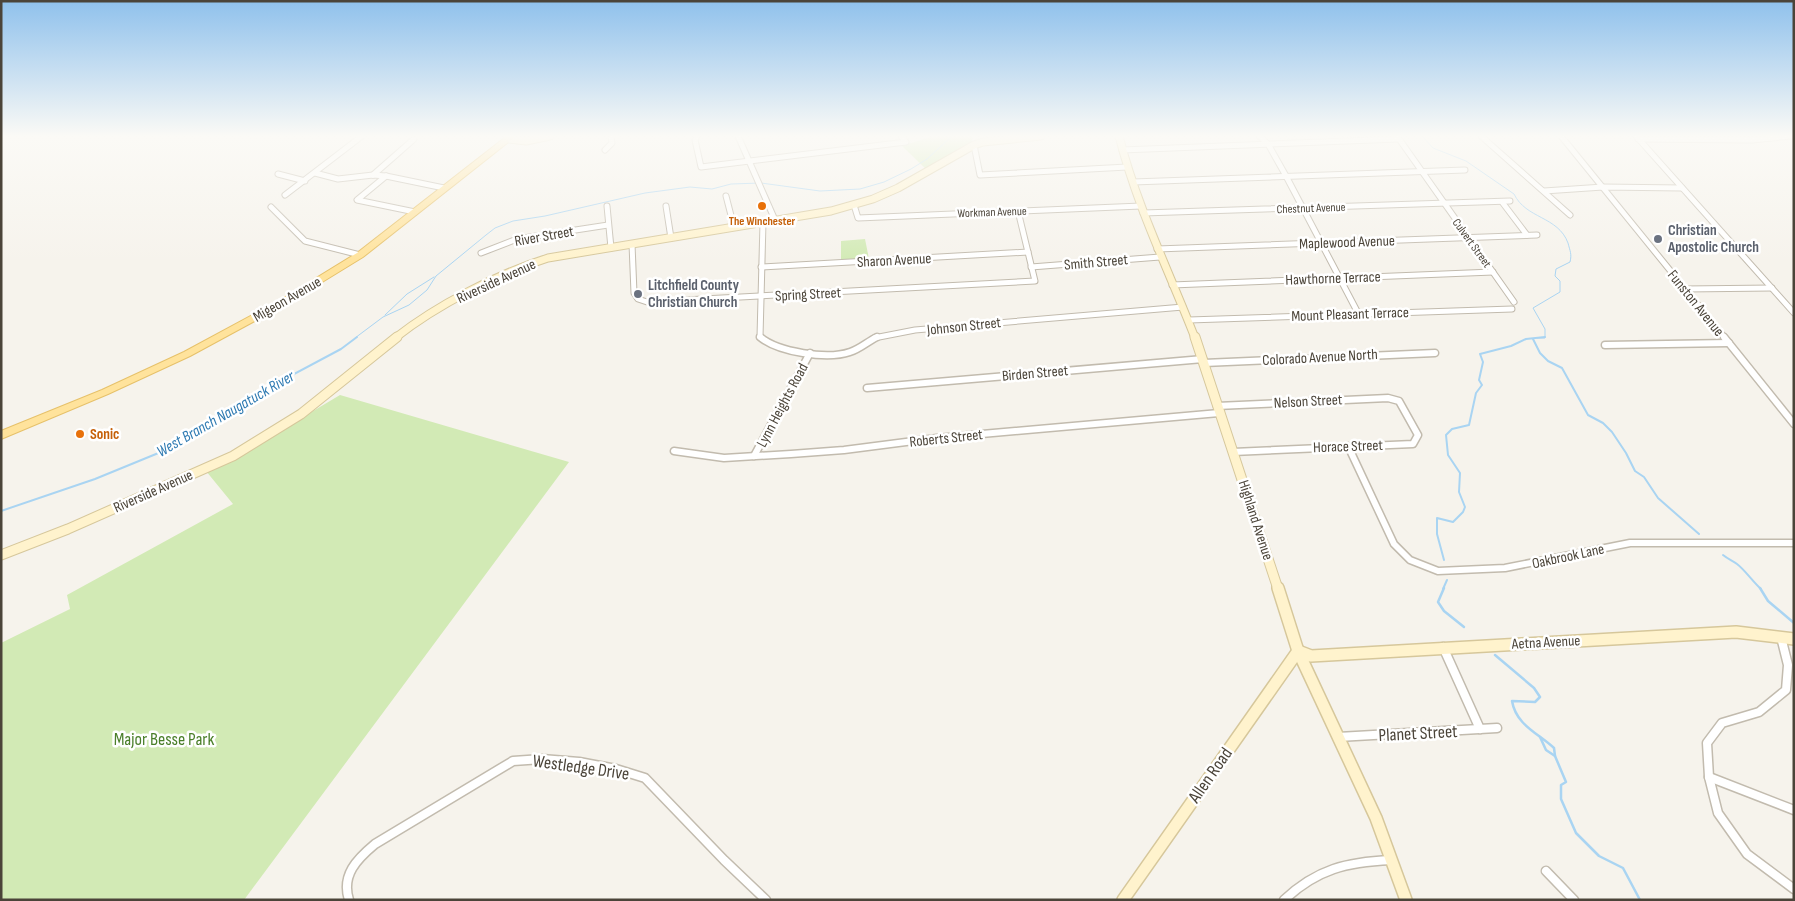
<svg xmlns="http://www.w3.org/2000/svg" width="1795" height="901" font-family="'Sofia Sans Condensed',sans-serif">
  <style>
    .green { fill: #d2eab5 }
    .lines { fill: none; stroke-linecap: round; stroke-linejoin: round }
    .stream-far2 { stroke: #a9d4f2; stroke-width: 1 }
    .stream-far1 { stroke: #a9d4f2; stroke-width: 2 }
    .stream { stroke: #a9d4f2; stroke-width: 2.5 }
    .street-far2-casing { stroke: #c2bbae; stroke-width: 7 }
    .street-far1-casing { stroke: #c2bbae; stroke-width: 9 }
    .street-casing { stroke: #c2bbae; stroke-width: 11 }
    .secondary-far2-casing { stroke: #d6c79b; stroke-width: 9 }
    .secondary-far1-casing { stroke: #d6c79b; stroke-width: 11 }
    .secondary-casing { stroke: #d6c79b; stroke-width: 14 }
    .primary-casing { stroke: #e6c16a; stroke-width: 2 }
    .street-far2 { stroke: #fff; stroke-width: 5 }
    .street-far1 { stroke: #fff; stroke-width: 6 }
    .street { stroke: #fff; stroke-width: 8 }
    .secondary-far2 { stroke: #fff3cd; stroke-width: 7 }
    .secondary-far1 { stroke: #fff3cd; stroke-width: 9 }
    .secondary { stroke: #fff3cd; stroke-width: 11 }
    .primary { fill: #ffe39c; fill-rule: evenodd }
    .food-dot { fill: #e8710a; stroke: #fff; stroke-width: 2 }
    .worship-dot { fill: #6b7280; stroke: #fff; stroke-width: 2 }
    .labels { text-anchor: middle; stroke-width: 5; stroke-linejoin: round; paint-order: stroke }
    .far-street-label { font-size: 12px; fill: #4b4439; stroke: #fff }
    .far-food-label { font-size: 12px; font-weight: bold; fill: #c56008; stroke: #fff }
    .worship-label { font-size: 15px; font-weight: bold; fill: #5b616d; stroke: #fff; text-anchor: start }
    .street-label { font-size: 15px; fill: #4b4439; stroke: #fff }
    .food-label { font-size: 15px; font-weight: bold; fill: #c56008; stroke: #fff; text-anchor: start }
    .water-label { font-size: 16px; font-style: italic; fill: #2e7ab2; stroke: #fff }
    .near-street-label { font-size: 18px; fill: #4b4439; stroke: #fff }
    .near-park-label { font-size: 18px; fill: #4a7f2a; stroke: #fff }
  </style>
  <rect width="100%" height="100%" fill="#f6f3ec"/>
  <!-- green -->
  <g class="green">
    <polygon points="933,136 973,136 972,142 926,169 902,146"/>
    <polygon points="865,239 869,259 841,261 841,241"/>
    <polygon points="340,395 569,462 244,900 1,900 1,643 70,609 67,595 233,504 206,471 226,463"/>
  </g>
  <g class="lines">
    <!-- stream-far2 -->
    <g class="stream-far2">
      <path d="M1422,136L1433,148L1466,161L1514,194C1526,219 1558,216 1568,243C1570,251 1572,254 1570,262L1556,269L1555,276L1560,281V292L1533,308L1545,329V338H1537"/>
      <polyline points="385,315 407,294 434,277"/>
      <polyline points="355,338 383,317 409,305 427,290 436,276 486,235 495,228 513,221 545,216 645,193 690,187 712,189 731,184 761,183 820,191 860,189 884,182 911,169 927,159 952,136"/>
    </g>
    <!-- stream-far1 -->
    <g class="stream-far1">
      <polyline points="1533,339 1540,353 1548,361 1562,368 1588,415 1603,423 1612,432 1626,453 1635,471 1644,477 1658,498 1699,534"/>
      <polyline points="1,511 95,479 178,445 251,397 341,349 357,337"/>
      <path d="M1723,555C1728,559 1733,561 1737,564C1745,570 1753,582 1761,589"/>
      <polyline points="1444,560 1437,534 1437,518 1453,522 1463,512 1465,507 1459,492 1460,473 1448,455 1446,435 1452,429 1469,425 1476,393 1482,385 1479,380 1483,362 1480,354 1511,346 1526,339 1545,337"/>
      <polyline points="1443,589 1447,580"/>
    </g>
    <!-- stream -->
    <g class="stream">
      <polyline points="1444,588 1438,602 1444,611 1464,627"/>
      <polyline points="1760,588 1768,601 1794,623"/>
      <path d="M1495,655L1534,688L1540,697L1535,702L1512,701C1516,725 1538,733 1554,748L1555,756L1566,782L1561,785V799L1576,833L1599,856L1623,868L1640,900"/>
      <polyline points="1540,737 1546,750 1555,756"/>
    </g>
    <!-- street-far2 casing -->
    <g class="street-far2-casing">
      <g id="street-far2">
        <polyline points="697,136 695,140 701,167 906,142 901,136"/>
        <polyline points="738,136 775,220"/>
        <polyline points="1259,136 1268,144 1286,176 1358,313"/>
        <polyline points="1397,136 1514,302"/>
        <polyline points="1481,136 1570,215"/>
        <polyline points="1561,136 1725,338"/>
        <polyline points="1636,136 1794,313"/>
        <polyline points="1638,139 1752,140 1791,136"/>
        <polyline points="974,145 980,175 1127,167"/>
        <polyline points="605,150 612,143 611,136"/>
        <polyline points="1122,150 1398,139"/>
        <polyline points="315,173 338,179 373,175 386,176 444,188"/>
        <polyline points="278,174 305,181"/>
        <polyline points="373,175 414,139"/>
        <polyline points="386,176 357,200 415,212"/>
        <polyline points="1133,182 1465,170"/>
        <polyline points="1544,191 1603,187 1682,188"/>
        <polyline points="285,195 362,136"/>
        <polyline points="726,196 734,227"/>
        <polyline points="1502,202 1527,235"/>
        <polyline points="854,205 858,218 1141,206"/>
        <polyline points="607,206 611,248"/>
        <polyline points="666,206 671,238"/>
        <polyline points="271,207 305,241 360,255"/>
        <polyline points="1143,213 1510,201"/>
        <polyline points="632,244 634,293 638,299 647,302 1035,281 1018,211"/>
        <polyline points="1157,249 1537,235"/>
        <polyline points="481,253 517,239 608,225"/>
        <polyline points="761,267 1028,252"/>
        <polyline points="1031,267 1160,257"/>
        <polyline points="1172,285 1493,272"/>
        <polyline points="1685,289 1772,288"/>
        <polyline points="1189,320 1512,309"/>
        <polyline points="762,338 760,337 763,222"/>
        <polyline points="874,338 915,330 1183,307"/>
      </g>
    </g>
    <!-- street-far1 casing -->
    <g class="street-far1-casing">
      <g id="street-far1">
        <path d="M760,337C778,352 827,360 850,352C860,349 867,342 877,337"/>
        <polyline points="1724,337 1794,424"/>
        <polyline points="1605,345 1729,343"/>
        <polyline points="1204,363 1435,353"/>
        <polyline points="867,388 1203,359"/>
        <polyline points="1217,406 1388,398 1399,401 1418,435 1413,444 1233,452"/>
        <polyline points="1348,446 1394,544 1410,560 1438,571 1505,568 1630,543 1794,543"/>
        <polyline points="674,451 724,458 791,454 844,450 937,438 1219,413"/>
        <polyline points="754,456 810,353"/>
      </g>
    </g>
    <!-- street casing -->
    <g class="street-casing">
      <g id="street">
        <polyline points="1781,637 1788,665 1786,690 1759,712 1722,723 1707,743 1709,777 1718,813 1747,854 1794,889"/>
        <polyline points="1443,647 1480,729"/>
        <polyline points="1338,737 1497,728"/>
        <polyline points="1709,777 1794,810"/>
        <polyline points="1546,871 1574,900"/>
        <path d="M349,900C341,875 357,859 375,844L513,761L542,759L579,762L616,769L645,778L724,860L766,900"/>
        <path d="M1284,900C1317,869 1347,862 1391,860"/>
      </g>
    </g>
    <!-- secondary-far2 casing -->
    <g class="secondary-far2-casing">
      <g id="secondary-far2">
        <path d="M1119,136C1137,207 1169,271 1195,338"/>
        <polyline points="509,139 526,141 550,136"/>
        <path d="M395,338C437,305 497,274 548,258L831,211L873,199L898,188L974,145L983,142L1041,136"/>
      </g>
    </g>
    <!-- secondary-far1 casing -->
    <g class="secondary-far1-casing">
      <g id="secondary-far1">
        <polyline points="1195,337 1278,589"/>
        <polyline points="1,555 68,529 233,456 301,414 397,337"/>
      </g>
    </g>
    <!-- secondary casing -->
    <g class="secondary-casing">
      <g id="secondary">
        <polyline points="1278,588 1298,651 1376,818 1406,900"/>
        <polyline points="1298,651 1311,656 1736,632 1794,639"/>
        <polyline points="1123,900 1298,651"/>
      </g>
    </g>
    <!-- primary casing -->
    <g class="primary-casing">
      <polygon id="primary" points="507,136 516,136 363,257 288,303 190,356 108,394 1,439 1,431 102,390 184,352 282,299 357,253"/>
    </g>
    <!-- street-far2 -->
    <use href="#street-far2" class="street-far2"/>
    <!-- street-far1 -->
    <use href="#street-far1" class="street-far1"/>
    <!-- street -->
    <use href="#street" class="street"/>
    <!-- secondary-far2 -->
    <use href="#secondary-far2" class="secondary-far2"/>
    <!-- secondary-far1 -->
    <use href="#secondary-far1" class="secondary-far1"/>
    <!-- secondary -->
    <use href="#secondary" class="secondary"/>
    <!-- primary -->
    <use href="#primary" class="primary"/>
  </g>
  <!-- sky -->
  <linearGradient id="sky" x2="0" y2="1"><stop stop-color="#8fc1ec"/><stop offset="0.52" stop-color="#fbfaf6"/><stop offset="1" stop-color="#fbfaf6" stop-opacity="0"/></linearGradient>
  <rect width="1795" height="262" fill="url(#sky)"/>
  <!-- markers -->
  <g class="food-dot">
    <circle cx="762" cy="206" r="5"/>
    <circle cx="80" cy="434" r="5"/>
  </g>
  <g class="worship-dot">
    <circle cx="1658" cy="239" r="5"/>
    <circle cx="638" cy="294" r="5"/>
  </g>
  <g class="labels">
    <!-- far-street labels -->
    <g class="far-street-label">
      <text transform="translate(1311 208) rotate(-2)" y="4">Chestnut Avenue</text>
      <text transform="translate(992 212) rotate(-2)" y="4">Workman Avenue</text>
      <text transform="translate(1472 243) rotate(54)" y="4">Culvert Street</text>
    </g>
    <!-- far-food labels -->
    <g class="far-food-label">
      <text x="762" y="225">The Winchester</text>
    </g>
    <!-- worship labels -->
    <g class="worship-label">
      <text x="1668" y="235">Christian<tspan x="1668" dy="17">Apostolic Church</tspan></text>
      <text x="648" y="290">Litchfield County<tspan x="648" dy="17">Christian Church</tspan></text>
    </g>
    <!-- street labels -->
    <g class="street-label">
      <text transform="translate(544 236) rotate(-10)" y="5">River Street</text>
      <text transform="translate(1347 242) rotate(-2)" y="5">Maplewood Avenue</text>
      <text transform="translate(894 260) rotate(-3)" y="5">Sharon Avenue</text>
      <text transform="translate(1096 262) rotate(-5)" y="5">Smith Street</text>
      <text transform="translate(1333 278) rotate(-2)" y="5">Hawthorne Terrace</text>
      <text transform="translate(496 281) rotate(-25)" y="5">Riverside Avenue</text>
      <text transform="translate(808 294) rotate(-3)" y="5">Spring Street</text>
      <text transform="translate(287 299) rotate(-30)" y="5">Migeon Avenue</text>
      <text transform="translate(1696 303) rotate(51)" y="5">Funston Avenue</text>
      <text transform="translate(1350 314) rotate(-2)" y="5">Mount Pleasant Terrace</text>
      <text transform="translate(964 326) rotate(-6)" y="5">Johnson Street</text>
      <text transform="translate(1320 357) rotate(-3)" y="5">Colorado Avenue North</text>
      <text transform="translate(1035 373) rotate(-5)" y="5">Birden Street</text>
      <text transform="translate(1308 401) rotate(-3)" y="5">Nelson Street</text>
      <text transform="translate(782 405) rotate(-62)" y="5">Lynn Heights Road</text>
      <text transform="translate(946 438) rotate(-6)" y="5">Roberts Street</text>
      <text transform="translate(1348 446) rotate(-2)" y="5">Horace Street</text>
      <text transform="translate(153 491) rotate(-24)" y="5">Riverside Avenue</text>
      <text transform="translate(1256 520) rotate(72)" y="5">Highland Avenue</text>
      <text transform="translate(1568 556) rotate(-12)" y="5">Oakbrook Lane</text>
      <text transform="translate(1546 642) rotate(-3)" y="5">Aetna Avenue</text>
    </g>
    <!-- food labels -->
    <g class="food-label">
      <text x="90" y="439">Sonic</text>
    </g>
    <!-- water labels -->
    <g class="water-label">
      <text transform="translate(225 413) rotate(-30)" y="6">West Branch Naugatuck River</text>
    </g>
    <!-- near-street labels -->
    <g class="near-street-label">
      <text transform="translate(1418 733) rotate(-3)" y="6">Planet Street</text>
      <text transform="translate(581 767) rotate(8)" y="6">Westledge Drive</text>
      <text transform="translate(1210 775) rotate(-55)" y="6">Allen Road</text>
    </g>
    <!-- near-park labels -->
    <g class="near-park-label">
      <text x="164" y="745">Major Besse Park</text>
    </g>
  </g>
  <!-- border -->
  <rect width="1795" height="901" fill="none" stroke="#4b4439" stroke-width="5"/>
</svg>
